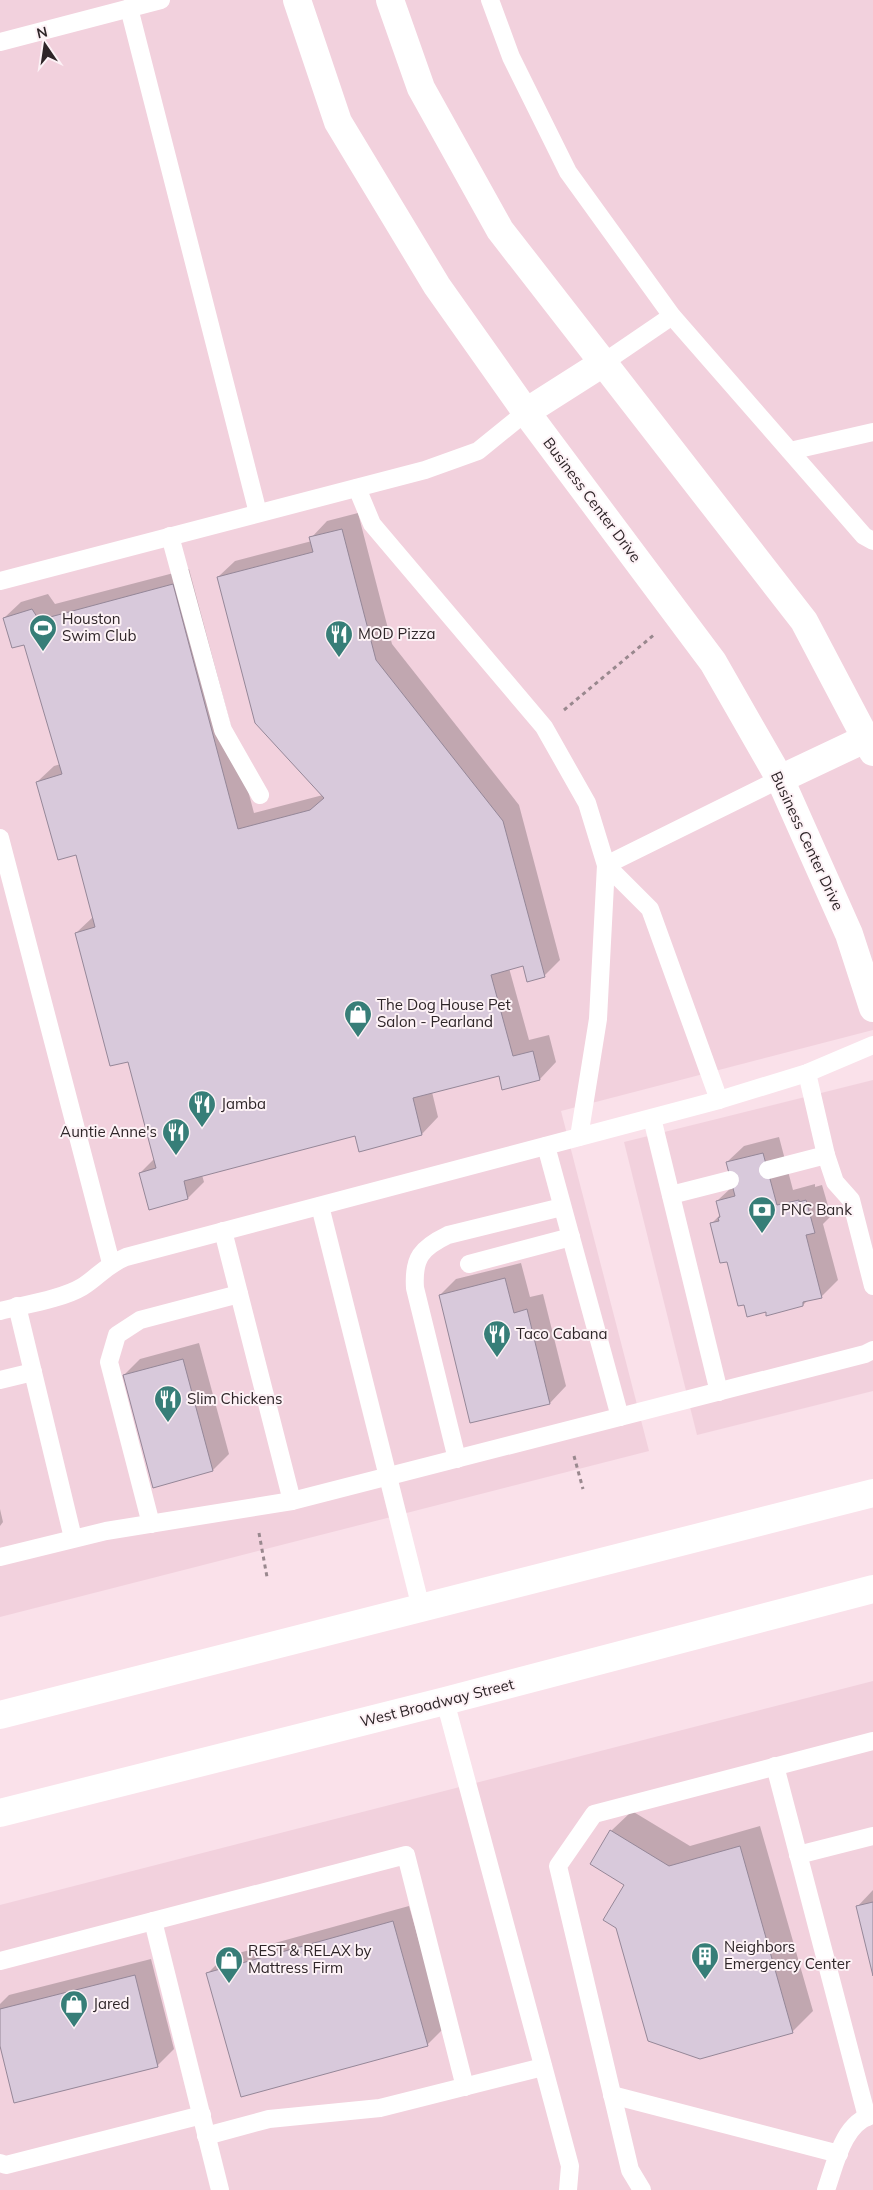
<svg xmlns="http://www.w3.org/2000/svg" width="873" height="2190" font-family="Mulish,sans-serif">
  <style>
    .built { fill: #f2d1dd }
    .shadow { fill: #0003 }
    .building { fill: #d8c9db; stroke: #958798 }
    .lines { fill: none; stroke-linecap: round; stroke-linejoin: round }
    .path { stroke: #99888e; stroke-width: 3; stroke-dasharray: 4 4; stroke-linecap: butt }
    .service { stroke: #fff; stroke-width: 18 }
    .tertiary { stroke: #fff; stroke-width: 28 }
    .primary { stroke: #fff; stroke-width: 28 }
    .labels { text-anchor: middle; stroke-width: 4; stroke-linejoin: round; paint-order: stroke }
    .street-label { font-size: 15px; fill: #2e2528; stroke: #fdf2f6 }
    .poi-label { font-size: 15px; fill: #2e2528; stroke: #fdf2f6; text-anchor: start }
  </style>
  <rect width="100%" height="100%" fill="#fae1ea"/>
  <!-- built -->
  <g class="built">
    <polygon points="0,0 873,0 873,1030 561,1111 649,1451 0,1617"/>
    <polygon points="873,1080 873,1391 697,1435 624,1142"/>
    <polygon points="873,1681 873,2190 0,2190 0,1905"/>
  </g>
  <!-- shadow -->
  <g class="shadow">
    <polygon points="358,513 392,644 519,805 560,960 544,976 524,964 509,968 529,1040 549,1035 556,1062 540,1079 503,1088 500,1074 432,1092 438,1117 422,1134 360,1150 356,1135 202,1175 204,1182 188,1198 140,1173 155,1158 129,1060 76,933 94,916 76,853 37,782 54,766 61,764 25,643 4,618 21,602 48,594 55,604 189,569 254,813 323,795 218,577 235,561 312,541 311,538 327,521"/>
    <polygon points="779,1137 793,1190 815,1184 815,1187 822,1185 831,1216 823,1224 838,1280 821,1297 808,1300 803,1305 767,1311 728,1260 712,1223 721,1214 717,1201 733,1186 727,1162 744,1146"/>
    <polygon points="521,1263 530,1297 543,1294 566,1386 550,1403 440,1295 456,1279"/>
    <polygon points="199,1343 229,1454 213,1470 124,1375 140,1359"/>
    <polygon points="0,1509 3,1522 0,1526"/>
    <polygon points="632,1811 690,1846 760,1826 813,2011 793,2031 700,2058 626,1885 611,1831"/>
    <polygon points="873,1890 873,1971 857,1907"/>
    <polygon points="409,1906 444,2028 427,2045 208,1973 224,1957"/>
    <polygon points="151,1959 174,2049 158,2065 15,2102 0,2041 0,2004 9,1995"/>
  </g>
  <!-- building -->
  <g class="building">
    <polygon points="342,529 376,660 503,821 545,977 527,982 523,966 491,975 513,1056 533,1051 540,1080 502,1090 499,1076 413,1098 422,1135 359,1152 355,1136 184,1181 188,1199 149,1210 139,1173 156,1168 128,1062 110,1066 75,933 95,927 76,855 58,860 36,782 62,774 24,645 12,648 3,618 32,609 39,620 173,584 238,829 310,810 324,798 255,723 217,577 313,552 309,537"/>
    <polygon points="763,1153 777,1205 799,1200 799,1202 806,1200 815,1233 806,1235 822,1298 803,1302 803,1306 766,1316 766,1312 747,1317 744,1305 738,1306 727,1262 720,1263 710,1223 719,1221 718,1218 720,1217 716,1201 735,1196 726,1162"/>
    <polygon points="505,1278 514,1313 527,1309 550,1404 470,1423 439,1295"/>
    <polygon points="183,1359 213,1471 153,1488 123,1375"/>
    <polygon points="610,1830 669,1866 740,1846 793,2033 700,2059 648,2041 616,1928 603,1920 624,1885 590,1864"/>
    <polygon points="873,1902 873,1976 856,1906"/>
    <polygon points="393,1921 428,2046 241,2097 206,1973"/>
    <polygon points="135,1975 158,2067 14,2103 0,2046 0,2009"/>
  </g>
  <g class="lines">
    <!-- path -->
    <g class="path">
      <polyline points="564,710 655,634"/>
      <polyline points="574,1456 583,1489"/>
      <polyline points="259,1533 267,1577"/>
    </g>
    <!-- service -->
    <g class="service">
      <polyline points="490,0 511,57 568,172 672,316 864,536 873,541"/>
      <polyline points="129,8 258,513"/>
      <polyline points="0,42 161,0"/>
      <polyline points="603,363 672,316"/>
      <polyline points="790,451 873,432"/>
      <polyline points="357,488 372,524 544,727 587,803 606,865 598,1019 579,1137"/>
      <polyline points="170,536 223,730 260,795"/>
      <polyline points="0,581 425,470 478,451 526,412"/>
      <polyline points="0,838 111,1263"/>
      <polyline points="807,1073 826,1155 835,1182 851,1200 873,1286"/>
      <polyline points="719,1100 650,909 606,865 780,779"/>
      <polyline points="652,1118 719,1392"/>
      <polyline points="546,1146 620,1417"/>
      <polyline points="768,1170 826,1155"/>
      <polyline points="671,1195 730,1180"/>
      <polyline points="320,1206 421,1608"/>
      <polyline points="223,1231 292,1501"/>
      <polyline points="469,1264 571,1237"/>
      <polyline points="17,1306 73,1538"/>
      <path d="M0,1311C23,1305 62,1299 82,1287C98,1277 106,1265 126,1257L719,1100L807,1073L873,1045"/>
      <polyline points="0,1380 33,1372"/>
      <path d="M457,1459L415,1288C413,1258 421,1248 448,1235L562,1207"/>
      <polyline points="151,1524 109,1362 117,1335 140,1320 239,1294"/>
      <polyline points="0,1557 106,1531 292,1501 865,1354 873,1350"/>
      <polyline points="445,1701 570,2166 568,2190"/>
      <polyline points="775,1766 867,2117"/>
      <polyline points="798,1855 873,1836"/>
      <polyline points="153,1921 220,2190"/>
      <polyline points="0,1961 406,1855 465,2087"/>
      <polyline points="612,2095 839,2154"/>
      <polyline points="206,2136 269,2119 380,2108 543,2067"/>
      <polyline points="0,2163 6,2165 202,2115"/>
      <polyline points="642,2190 630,2170 558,1866 594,1814 873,1741"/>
      <path d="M826,2190C835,2165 843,2122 873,2115"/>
    </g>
    <!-- tertiary -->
    <g class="tertiary">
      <polyline points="297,0 338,122 437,286 526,412 713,662 780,779 849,934 873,1008"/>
      <polyline points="390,0 421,88 500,230 804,621 873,752"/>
      <polyline points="526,412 603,363"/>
      <polyline points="780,779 867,738"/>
    </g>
    <!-- primary -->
    <g class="primary">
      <polyline points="0,1715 873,1493"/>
      <polyline points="0,1813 445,1701 873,1589"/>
    </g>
  </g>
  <!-- icons -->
  <defs>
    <g id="stadium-pin" transform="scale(1.4375)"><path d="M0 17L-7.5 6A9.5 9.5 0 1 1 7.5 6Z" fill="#377e78" stroke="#fdf2f6"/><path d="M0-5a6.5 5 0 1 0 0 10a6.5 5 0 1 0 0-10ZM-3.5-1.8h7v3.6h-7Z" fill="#fff"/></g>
    <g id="restaurant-pin" transform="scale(1.4375)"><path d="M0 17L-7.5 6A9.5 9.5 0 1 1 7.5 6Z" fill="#377e78" stroke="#fdf2f6"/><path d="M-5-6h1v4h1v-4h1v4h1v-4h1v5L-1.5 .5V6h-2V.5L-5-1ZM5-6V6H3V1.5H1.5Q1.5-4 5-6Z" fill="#fff"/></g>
    <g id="shop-pin" transform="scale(1.4375)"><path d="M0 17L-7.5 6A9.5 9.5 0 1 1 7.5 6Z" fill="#377e78" stroke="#fdf2f6"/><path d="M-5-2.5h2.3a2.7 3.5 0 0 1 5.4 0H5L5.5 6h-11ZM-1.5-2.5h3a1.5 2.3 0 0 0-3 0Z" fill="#fff"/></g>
    <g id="bank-pin" transform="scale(1.4375)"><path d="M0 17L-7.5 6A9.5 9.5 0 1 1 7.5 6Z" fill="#377e78" stroke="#fdf2f6"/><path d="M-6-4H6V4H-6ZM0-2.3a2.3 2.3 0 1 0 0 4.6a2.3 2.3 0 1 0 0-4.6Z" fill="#fff"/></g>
    <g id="building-pin" transform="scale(1.4375)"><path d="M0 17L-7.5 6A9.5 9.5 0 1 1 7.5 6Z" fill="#377e78" stroke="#fdf2f6"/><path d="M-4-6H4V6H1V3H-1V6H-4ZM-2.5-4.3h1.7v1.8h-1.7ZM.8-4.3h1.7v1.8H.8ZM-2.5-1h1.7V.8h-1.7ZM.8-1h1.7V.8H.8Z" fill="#fff"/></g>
  </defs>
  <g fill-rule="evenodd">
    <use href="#stadium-pin" x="43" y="628"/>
    <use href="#restaurant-pin" x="339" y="634"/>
    <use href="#shop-pin" x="358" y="1014"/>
    <use href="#restaurant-pin" x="202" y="1104"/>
    <use href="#restaurant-pin" x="176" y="1132"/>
    <use href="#bank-pin" x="762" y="1210"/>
    <use href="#restaurant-pin" x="497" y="1334"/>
    <use href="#restaurant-pin" x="168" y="1399"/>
    <use href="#building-pin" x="705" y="1956"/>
    <use href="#shop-pin" x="229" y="1960"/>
    <use href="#shop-pin" x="74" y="2004"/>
  </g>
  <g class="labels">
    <!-- street labels -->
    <g class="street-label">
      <text transform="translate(592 500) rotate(53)" y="5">Business Center Drive</text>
      <text transform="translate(807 841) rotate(65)" y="5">Business Center Drive</text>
      <text transform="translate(437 1703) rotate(-14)" y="5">West Broadway Street</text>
    </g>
    <!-- poi labels -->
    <g class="poi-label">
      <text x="62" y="624">Houston<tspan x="62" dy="17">Swim Club</tspan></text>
      <text x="358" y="639">MOD Pizza</text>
      <text x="377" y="1010">The Dog House Pet<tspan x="377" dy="17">Salon - Pearland</tspan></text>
      <text x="221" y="1109">Jamba</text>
      <text x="157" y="1137" text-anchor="end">Auntie Anne's</text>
      <text x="781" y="1215">PNC Bank</text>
      <text x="516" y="1339">Taco Cabana</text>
      <text x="187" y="1404">Slim Chickens</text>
      <text x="724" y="1952">Neighbors<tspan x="724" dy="17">Emergency Center</tspan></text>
      <text x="248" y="1956">REST &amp; RELAX by<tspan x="248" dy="17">Mattress Firm</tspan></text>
      <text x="93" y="2009">Jared</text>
    </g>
  </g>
  <!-- north arrow -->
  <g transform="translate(45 45) rotate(347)" stroke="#fdf2f6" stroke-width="4" paint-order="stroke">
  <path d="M0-4L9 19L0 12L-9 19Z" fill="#2e2528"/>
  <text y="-8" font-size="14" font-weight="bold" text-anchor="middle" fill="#2e2528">N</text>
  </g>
</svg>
